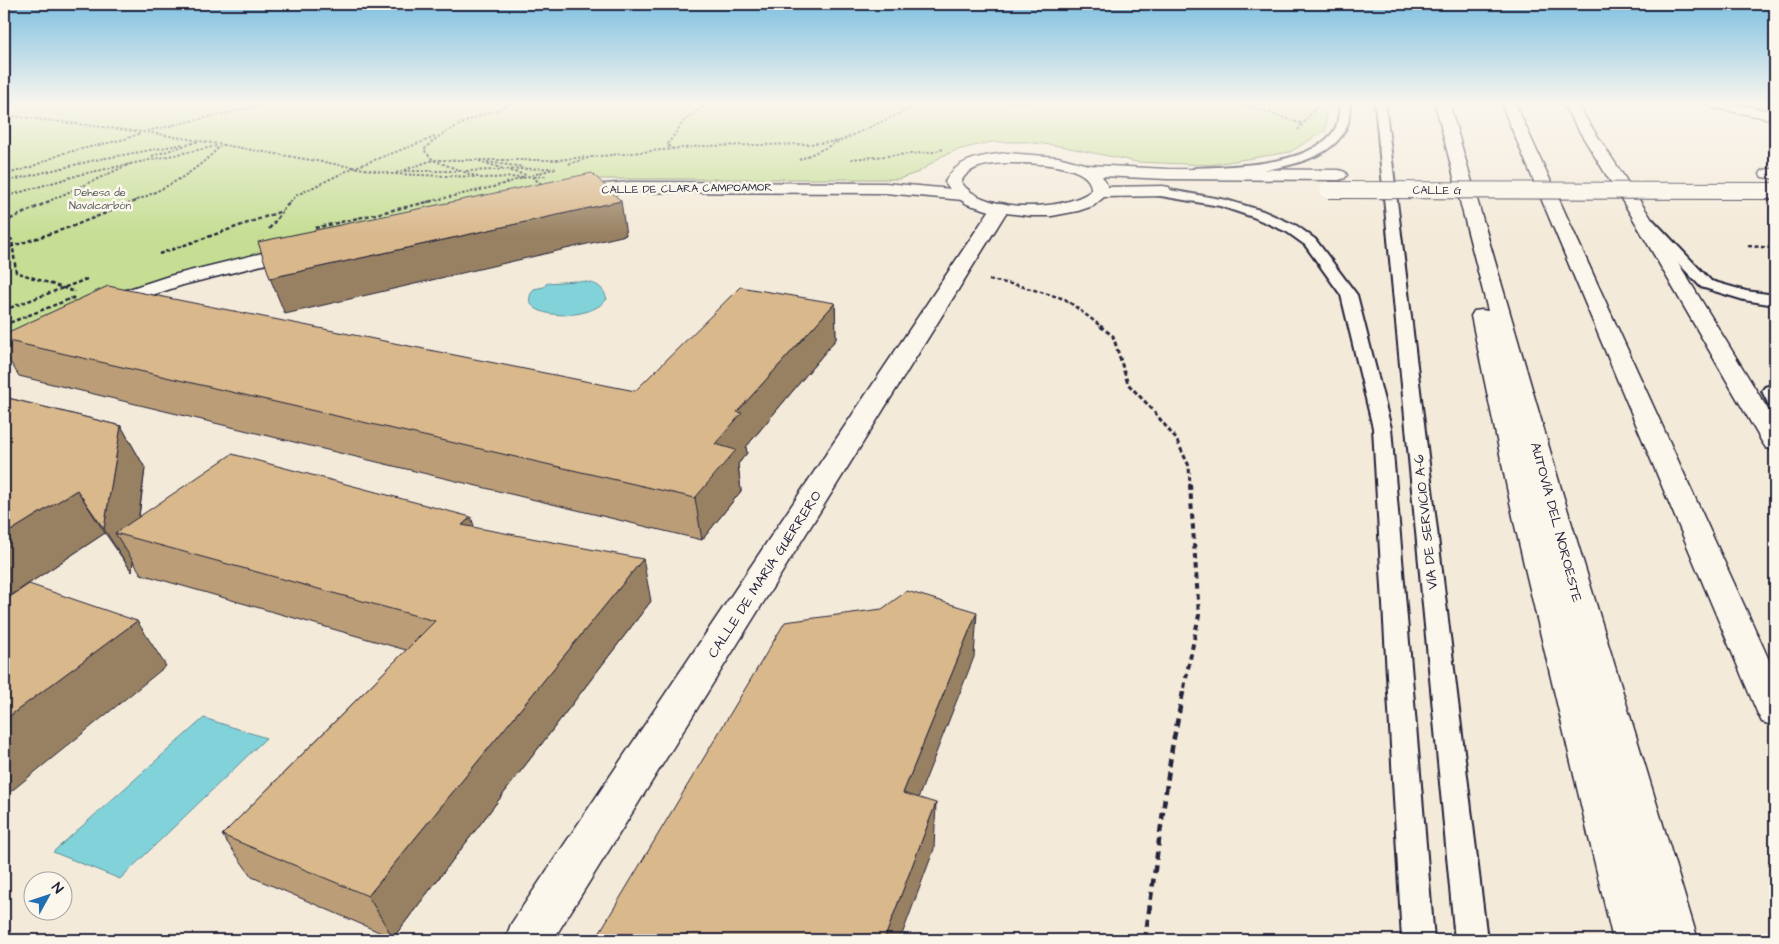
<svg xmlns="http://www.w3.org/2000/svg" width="1779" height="944" font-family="'Architects Daughter',sans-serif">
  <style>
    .green { fill: #c5de94; stroke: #748068 }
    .water { fill: #82d3d9; stroke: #5c8c9a }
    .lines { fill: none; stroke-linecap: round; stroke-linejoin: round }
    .lane-casing { stroke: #22223b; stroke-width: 4 }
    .street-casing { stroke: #22223b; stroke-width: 3 }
    .secondary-casing { stroke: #22223b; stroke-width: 3 }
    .highway-casing { stroke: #22223b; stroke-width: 3 }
    .path-far4 { stroke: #22223b; stroke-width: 2; stroke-dasharray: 2.5 2; stroke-linecap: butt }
    .path-far3 { stroke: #22223b; stroke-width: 2.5; stroke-dasharray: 4 2.5; stroke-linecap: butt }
    .path-far2 { stroke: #22223b; stroke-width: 3; stroke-dasharray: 4.5 3; stroke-linecap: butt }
    .path-far1 { stroke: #22223b; stroke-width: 4; stroke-dasharray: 5.5 4.5; stroke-linecap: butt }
    .path { stroke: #22223b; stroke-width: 4.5; stroke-dasharray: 8 5.5; stroke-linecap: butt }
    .lane { fill: #fbf7ec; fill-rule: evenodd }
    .street { fill: #fbf7ec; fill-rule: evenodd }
    .secondary { fill: #fbf7ec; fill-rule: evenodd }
    .highway { fill: #fbf7ec; fill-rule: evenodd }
    .secondary-bridge-casing { stroke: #22223b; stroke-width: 18; stroke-linecap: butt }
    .secondary-bridge { stroke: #fbf7ec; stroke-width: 16 }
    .wall { fill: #bb9e78; stroke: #22223b }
    .shaded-wall { fill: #988162; stroke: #22223b }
    .building { fill: #d9b88c; stroke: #22223b }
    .labels { text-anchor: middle; stroke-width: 5; stroke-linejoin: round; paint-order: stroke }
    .far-street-label { font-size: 11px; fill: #22223b; stroke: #fbf7ec }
    .far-park-label { font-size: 11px; fill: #535a56; stroke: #fbf7ec }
    .street-label { font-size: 14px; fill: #22223b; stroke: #fbf7ec }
  </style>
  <rect width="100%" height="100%" fill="#f4ead9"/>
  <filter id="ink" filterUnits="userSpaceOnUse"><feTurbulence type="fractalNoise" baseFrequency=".02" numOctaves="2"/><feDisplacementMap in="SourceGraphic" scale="10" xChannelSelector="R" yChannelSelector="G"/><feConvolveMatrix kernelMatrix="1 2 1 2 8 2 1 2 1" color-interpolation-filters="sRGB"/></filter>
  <g filter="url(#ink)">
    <!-- green -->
    <polygon class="green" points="4,103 1326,103 1326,130 1290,152 1209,165 1137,162 1060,146 1027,142 991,142 957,150 942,156 919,172 898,179 565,179 97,297 4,344"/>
    <!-- water -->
    <g class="water">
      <path d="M576,281C591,282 602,283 607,299C586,325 511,317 534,289L544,287L547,283Z"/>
      <polygon points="204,718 266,738 120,879 53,852"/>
    </g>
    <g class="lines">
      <!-- lane casing -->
      <g class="lane-casing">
        <g id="lane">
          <path d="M1340,103H1350C1349,112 1350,122 1345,130C1324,172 1236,173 1195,176L1189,172L1195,168C1233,166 1313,166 1335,129C1339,122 1339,111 1340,103Z"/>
          <polygon points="1375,103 1385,103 1487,940 1455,940"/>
          <polygon points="1153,187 1226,200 1263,211 1297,226 1315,239 1357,295 1391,428 1434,940 1402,940 1373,428 1341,295 1305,245 1287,232 1253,217 1220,206 1149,194 1147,191 1149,188"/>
          <polygon points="1648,219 1653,220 1711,281 1746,291 1775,295 1775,305 1744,300 1701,287 1643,226 1641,223"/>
          <polygon points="1775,384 1775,406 1769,405 1762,391 1765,387"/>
        </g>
      </g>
      <!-- street casing -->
      <g class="street-casing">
        <g id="street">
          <polygon points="1562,103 1576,103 1649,215 1775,421 1775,450 1766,448 1762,442 1631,215"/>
          <polygon points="1704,103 1731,103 1775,112 1775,120 1711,107"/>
          <polygon points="630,182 885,183 963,190 969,191 972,195 969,199 963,200 885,193 630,192 571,197 565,196 562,192 565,188 571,187"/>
          <polygon points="1000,203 1006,204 1009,208 553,940 505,940 511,924 991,208 994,204"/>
          <polygon points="299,244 306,246 309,250 306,254 183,285 103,311 95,310 92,305 95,300 169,276"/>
        </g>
      </g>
      <!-- secondary casing -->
      <g class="secondary-casing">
        <g id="secondary">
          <path d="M1007,153L1058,157L1088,165L1167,169L1339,170L1345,172L1347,175L1345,178L1339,180L1167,179L1102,176L1108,187L1163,186L1169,187L1171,191L1169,195L1163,196L1104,197L1093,206L1078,211L1052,216H1031L990,211L967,204L955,196L945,182C957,158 982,156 1007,153ZM1007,163C1026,163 1094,162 1091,191C1063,212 982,213 961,182C969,165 990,164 1007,163Z"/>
          <polygon points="1768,169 1775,169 1775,179 1762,177 1760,174 1762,171"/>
        </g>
      </g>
      <!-- highway casing -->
      <g class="highway-casing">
        <g id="highway">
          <polygon points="1435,103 1449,103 1560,485 1698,940 1613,940 1515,526 1471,316 1474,311 1482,310 1488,311"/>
          <polygon points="1501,103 1515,103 1775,673 1775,726 1762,722 1757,712"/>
        </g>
      </g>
      <!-- path-far4 -->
      <g class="path-far4">
        <path d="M514,103C486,114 443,127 424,150L433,160L480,178L525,177"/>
        <polyline points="1239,103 1303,124"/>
        <polyline points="4,115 159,134 393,174 476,177"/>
        <polyline points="1298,130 1317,106"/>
        <polyline points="147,131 271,103"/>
        <polyline points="674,149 667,145 684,121 708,103"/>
        <polyline points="152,156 199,141"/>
        <polyline points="591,157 702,146 809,144 839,141"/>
        <polyline points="851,159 933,152 944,149"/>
        <polyline points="799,160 909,109 916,103"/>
        <polyline points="479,161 504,169"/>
        <polyline points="487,162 523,167"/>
        <polyline points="569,164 591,157"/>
        <polyline points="404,171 460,171"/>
        <polyline points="466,171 552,168"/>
        <polyline points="510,171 526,175"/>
        <polyline points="396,173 433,160 559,160 584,157"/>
        <polyline points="4,175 31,167 64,153 125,139 141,133"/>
        <polyline points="532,177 543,185"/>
        <polyline points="534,177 547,176"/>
        <polyline points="4,182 95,160 184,144"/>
        <polyline points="4,197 82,174 217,146"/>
        <polyline points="47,202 130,164"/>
        <path d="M133,202C166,188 195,173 220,146"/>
        <polyline points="290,202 297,195 353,168 435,137"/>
        <polyline points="427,202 493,187 556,168"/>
      </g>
      <!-- path-far3 -->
      <g class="path-far3">
        <polyline points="4,222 50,201"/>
        <polyline points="315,228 432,201"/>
        <polyline points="269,229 282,212"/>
        <polyline points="4,234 12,240 16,272 75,292"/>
        <polyline points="1748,246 1775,248"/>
        <polyline points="4,249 73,226 136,201"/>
        <polyline points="159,254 282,211 291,201"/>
        <polyline points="989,280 1017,285 1065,299 1102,327"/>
        <polyline points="4,310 87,279"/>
        <polyline points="4,325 75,297"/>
      </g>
      <!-- path-far2 -->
      <polyline class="path-far2" points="1100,326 1113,336 1128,384 1151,408 1176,439 1189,466 1190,486"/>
      <!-- path-far1 -->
      <polyline class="path-far1" points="1184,688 1199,615 1190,485"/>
      <!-- path -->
      <polyline class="path" points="1145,940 1172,748 1184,687"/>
      <!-- lane -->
      <use href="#lane" class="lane"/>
      <!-- street -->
      <use href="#street" class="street"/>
      <!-- secondary -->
      <use href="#secondary" class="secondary"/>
      <!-- highway -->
      <use href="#highway" class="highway"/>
      <!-- secondary-bridge casing -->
      <g class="secondary-bridge-casing">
        <polyline id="secondary-bridge" points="1328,190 1775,191"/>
      </g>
      <!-- secondary-bridge -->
      <use href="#secondary-bridge" class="secondary-bridge"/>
    </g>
    <!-- wall -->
    <g class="wall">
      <polygon points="835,303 836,339 746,447 747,453 738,464 741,491 702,540 19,376 4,352 4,334 635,391"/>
      <polygon points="4,397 121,426 145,468 139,517 474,528 651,601 393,938 252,877 222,835 406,650 141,574 133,561 132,572 105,533 4,600"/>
    </g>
    <!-- shaded-wall -->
    <g class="shaded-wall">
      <polygon points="621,201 626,235 285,314 270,278"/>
      <polygon points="835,303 836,339 746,447 747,453 738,464 741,491 702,540 695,498 715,444 737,412"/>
      <polygon points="121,426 145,468 136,538 115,533 133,561 132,572 104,529"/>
      <polygon points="77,490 105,533 4,600 4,535"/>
      <polygon points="471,517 485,558 462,525"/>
      <polygon points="643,559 651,601 393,938 368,896"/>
      <polygon points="977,612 974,657 902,839 903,793"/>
      <polygon points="137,621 166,666 4,797 4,720"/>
      <polygon points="936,803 934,849 900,940 884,940"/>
    </g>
    <!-- building -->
    <g class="building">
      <polygon points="592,173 621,201 270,278 258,242"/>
      <polygon points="108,286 635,391 740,287 835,303 737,412 742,413 715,444 736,450 695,498 4,340 4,334"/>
      <polygon points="4,397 121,426 104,529 77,490 4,535"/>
      <polygon points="232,454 471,517 462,525 643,559 368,896 222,835 435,621 115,533"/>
      <polygon points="29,584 137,621 4,720 4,601"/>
      <polygon points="907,591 977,612 903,793 936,803 884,940 595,940 785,622 882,609"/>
    </g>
  </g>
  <!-- sky -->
  <linearGradient id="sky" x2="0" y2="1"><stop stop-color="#7fc0e2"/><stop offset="0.44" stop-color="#faf6ee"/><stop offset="1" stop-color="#faf6ee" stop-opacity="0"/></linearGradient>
  <rect width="1779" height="235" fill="url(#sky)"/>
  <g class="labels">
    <!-- far-street labels -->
    <g class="far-street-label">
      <text transform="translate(687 188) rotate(-1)" y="4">CALLE DE CLARA CAMPOAMOR</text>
      <text x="1437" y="194">CALLE G</text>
    </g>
    <!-- far-park labels -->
    <g class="far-park-label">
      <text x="100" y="196">Dehesa de<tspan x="100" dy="13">Navalcarbón</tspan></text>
    </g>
    <!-- street labels -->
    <g class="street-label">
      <text transform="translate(1425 522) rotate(-96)" y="5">VÍA DE SERVICIO A-6</text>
      <text transform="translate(1557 522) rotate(75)" y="5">AUTOVÍA DEL NOROESTE</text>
      <text transform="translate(764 574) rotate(-57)" y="5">CALLE DE MARÍA GUERRERO</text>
    </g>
  </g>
  <!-- margin -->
  <rect width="1779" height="944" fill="none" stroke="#fbf7ec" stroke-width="20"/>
  <rect x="10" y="10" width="1759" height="924" fill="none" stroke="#22223b" stroke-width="2" filter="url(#ink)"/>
  <!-- north arrow -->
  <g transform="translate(48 896) rotate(50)"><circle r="24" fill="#fbf7ec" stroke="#a4a2a5"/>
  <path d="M0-4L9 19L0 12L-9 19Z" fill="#1f6fb2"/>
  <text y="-8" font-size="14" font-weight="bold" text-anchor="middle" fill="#22223b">N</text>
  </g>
</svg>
